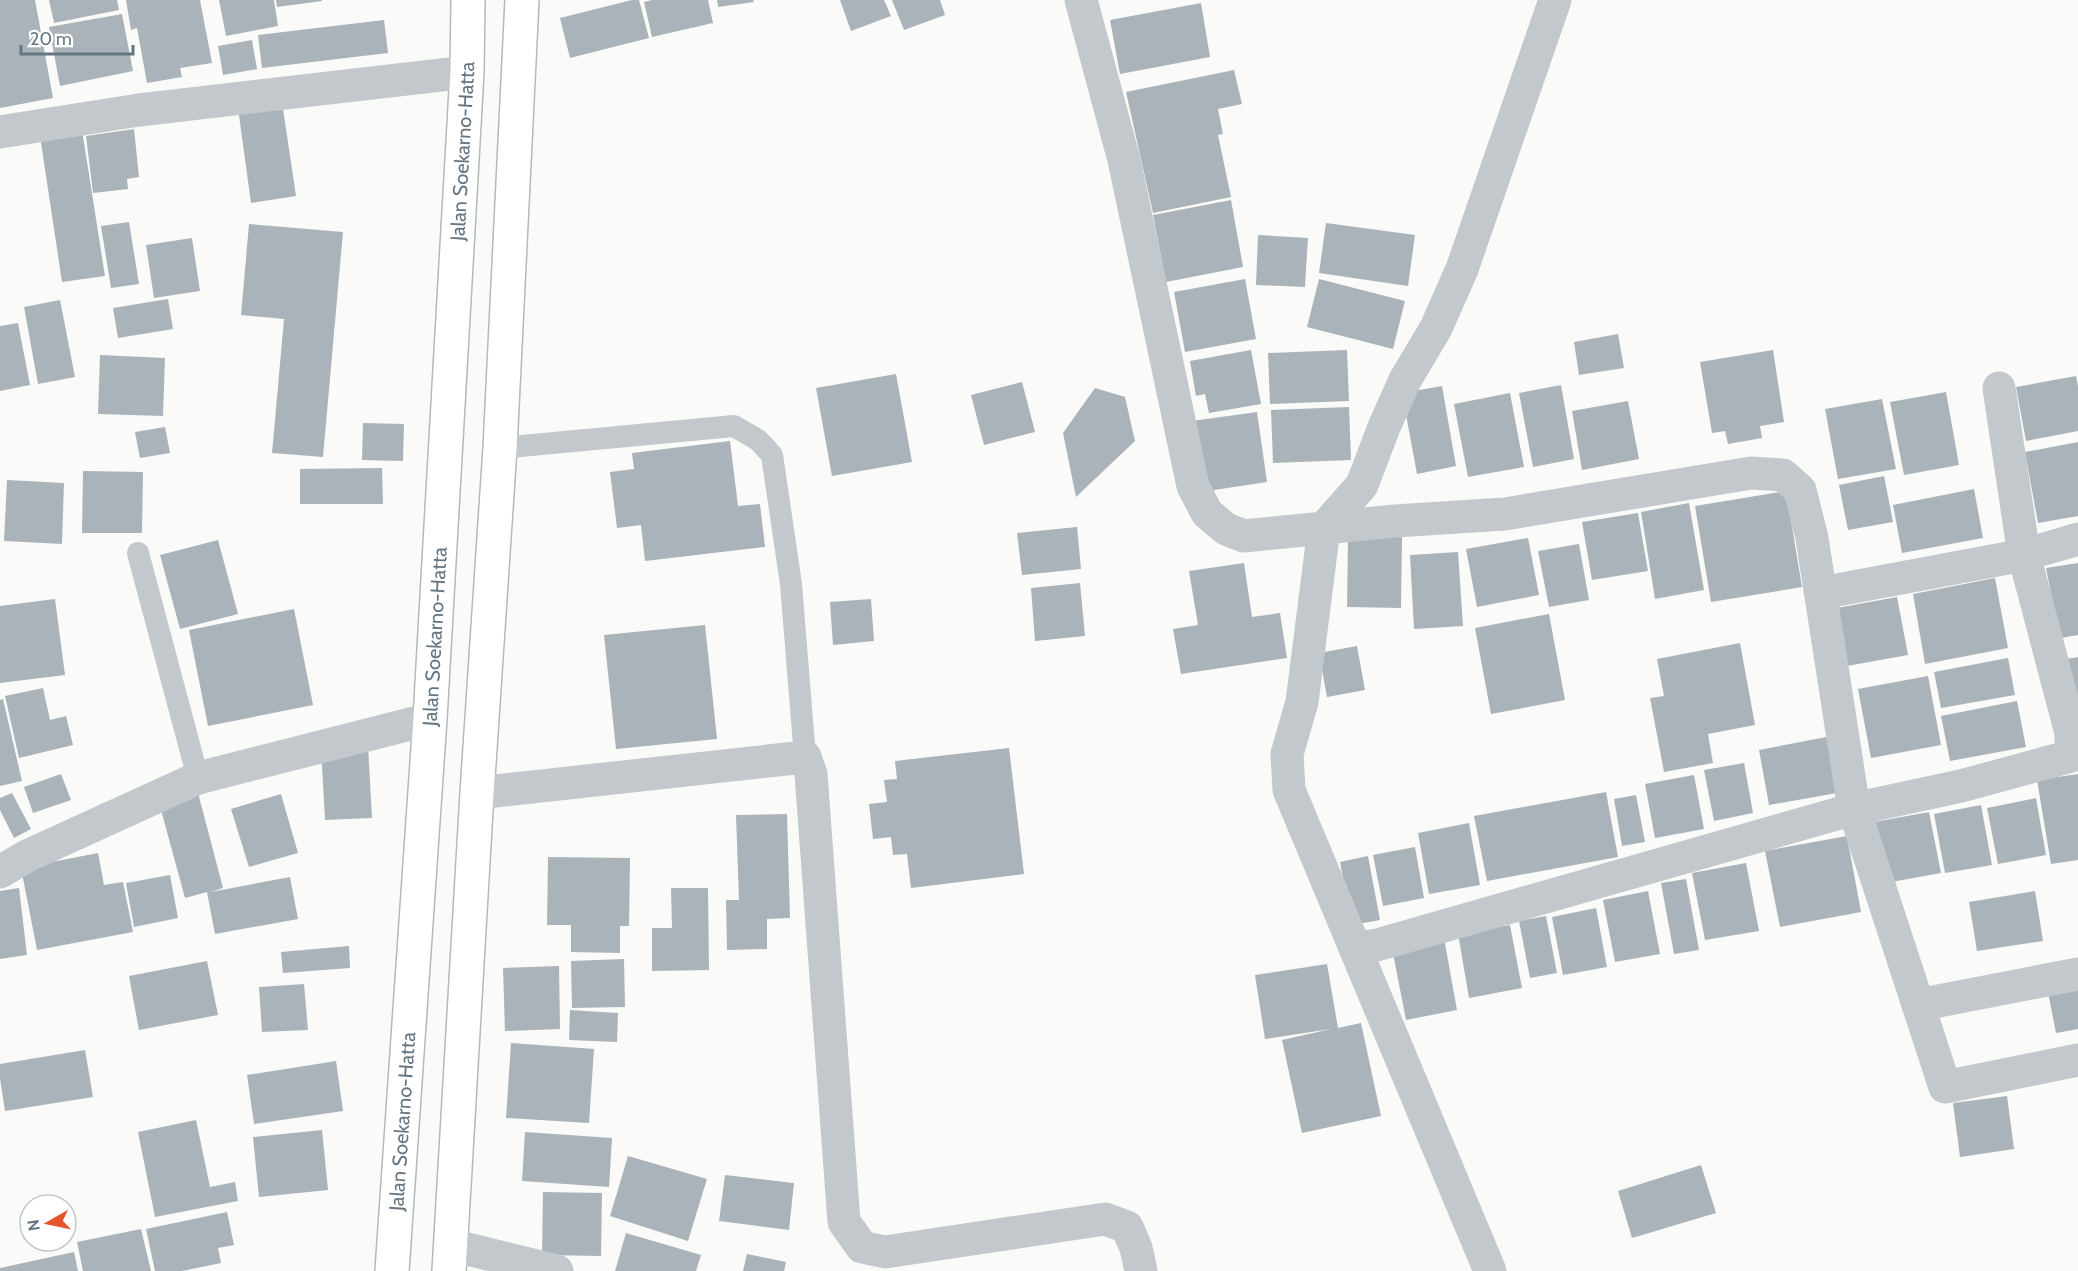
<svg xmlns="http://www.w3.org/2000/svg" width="2078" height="1271" font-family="Cabin,sans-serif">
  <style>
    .building { fill: #aab3b9 }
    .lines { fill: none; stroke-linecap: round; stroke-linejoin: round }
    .highway-casing { stroke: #b4b9bd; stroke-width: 36 }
    .lane { stroke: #c3c8cc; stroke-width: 22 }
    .street { stroke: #c3c8cc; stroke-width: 33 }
    .highway { stroke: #fff; stroke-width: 33 }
    .labels { text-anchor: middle; stroke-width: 6; stroke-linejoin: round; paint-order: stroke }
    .street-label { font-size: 20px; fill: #657683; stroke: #fff }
  </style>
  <rect width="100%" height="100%" fill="#fafaf8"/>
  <!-- building -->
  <g class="building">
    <polygon points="0,0 35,0 53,98 0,108"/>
    <polygon points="49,0 117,0 119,10 54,23"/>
    <polygon points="126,0 200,0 212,63 180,68 182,77 147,83 137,28 131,30"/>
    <polygon points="219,0 274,0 278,26 226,36"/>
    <polygon points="276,0 322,0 322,1 277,7"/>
    <polygon points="632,0 639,0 649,38 570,58 560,18"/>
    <polygon points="652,0 708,0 713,23 652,37 644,2"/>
    <polygon points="717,0 753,0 754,2 718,7"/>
    <polygon points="840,0 884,0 891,16 851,31"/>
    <polygon points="892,0 940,0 945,15 904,30"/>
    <polygon points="1201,3 1210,57 1120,74 1110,20"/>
    <polygon points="122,14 133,71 60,86 49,27"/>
    <polygon points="384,20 388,53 262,68 258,35"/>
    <polygon points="252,40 257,69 223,75 218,46"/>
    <polygon points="1234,70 1242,104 1218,109 1223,134 1218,135 1231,197 1153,213 1126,92"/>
    <polygon points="282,102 296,196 251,203 238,108"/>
    <polygon points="134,129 139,177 127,179 128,189 93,193 86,136"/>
    <polygon points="82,130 105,276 62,282 40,136"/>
    <polygon points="1231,200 1243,267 1166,282 1153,215"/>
    <polygon points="129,222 139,284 111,288 101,226"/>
    <polygon points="1326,223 1415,235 1408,286 1319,273"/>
    <polygon points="249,224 343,232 323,457 272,453 284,319 241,315"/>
    <polygon points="1258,235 1308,238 1305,287 1256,285"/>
    <polygon points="192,238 200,291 154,298 146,245"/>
    <polygon points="1245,279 1256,339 1185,352 1174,292"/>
    <polygon points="1319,279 1405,301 1393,349 1307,327"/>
    <polygon points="168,299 173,329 118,338 113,308"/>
    <polygon points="60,300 75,377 38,384 24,307"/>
    <polygon points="18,323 30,385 0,391 0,326"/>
    <polygon points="1618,334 1624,368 1579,375 1574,342"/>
    <polygon points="1251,350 1261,404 1209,413 1205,394 1196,396 1190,361"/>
    <polygon points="1347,350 1349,401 1270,404 1268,353"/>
    <polygon points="1773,350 1784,422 1760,426 1762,438 1728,444 1725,431 1712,433 1700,362"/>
    <polygon points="100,355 165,358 163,416 98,414"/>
    <polygon points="896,374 912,462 832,476 816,388"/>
    <polygon points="2076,376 2078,386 2078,431 2026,441 2016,387"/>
    <polygon points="1022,382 1035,432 984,445 971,395"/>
    <polygon points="1561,385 1574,459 1533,467 1519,393"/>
    <polygon points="1442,386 1456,466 1417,474 1402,393"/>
    <polygon points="1095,388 1125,397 1135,441 1076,497 1063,433"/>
    <polygon points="1946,392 1959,465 1904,475 1890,402"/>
    <polygon points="1510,393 1524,467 1468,477 1454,404"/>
    <polygon points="1882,399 1896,469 1838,479 1825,409"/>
    <polygon points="1628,401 1639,459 1582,470 1572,411"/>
    <polygon points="1349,407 1351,460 1273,463 1271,410"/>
    <polygon points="1257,412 1267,482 1201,492 1192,421"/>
    <polygon points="363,423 404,424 403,461 362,460"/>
    <polygon points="165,427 170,453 140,458 135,432"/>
    <polygon points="730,441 738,506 760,504 765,547 645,561 641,525 617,528 610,472 634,469 632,453"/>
    <polygon points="2078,442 2078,516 2038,523 2025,452"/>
    <polygon points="382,468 383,504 300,504 300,469"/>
    <polygon points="83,471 143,472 142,533 82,533"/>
    <polygon points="1884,476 1893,522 1848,530 1839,485"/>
    <polygon points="7,480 64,483 62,544 4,541"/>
    <polygon points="1974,489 1983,538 1902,553 1893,505"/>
    <polygon points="1786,491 1802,587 1711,602 1695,506"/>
    <polygon points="1689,503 1704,590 1655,599 1641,512"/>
    <polygon points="1638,513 1648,571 1592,580 1582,522"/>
    <polygon points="1077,527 1081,569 1022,575 1017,533"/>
    <polygon points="1348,537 1402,537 1401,608 1347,607"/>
    <polygon points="1528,538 1539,595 1477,607 1466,549"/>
    <polygon points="218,540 238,614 180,629 160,555"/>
    <polygon points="1579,544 1589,600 1549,607 1538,551"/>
    <polygon points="1458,552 1463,626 1414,629 1410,555"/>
    <polygon points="1244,563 1252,617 1280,613 1287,658 1181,674 1173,629 1198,625 1189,571"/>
    <polygon points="2078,563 2078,635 2060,638 2046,568"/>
    <polygon points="1995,578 2008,648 1925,664 1913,594"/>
    <polygon points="1080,583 1085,636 1035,641 1031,588"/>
    <polygon points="1897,597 1908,655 1847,666 1837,608"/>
    <polygon points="55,599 65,675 0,683 0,606"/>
    <polygon points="871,599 874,641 833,645 830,602"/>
    <polygon points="294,609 313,705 208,726 189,630"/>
    <polygon points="1549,614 1565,700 1491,714 1475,628"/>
    <polygon points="705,625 717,739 616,749 604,635"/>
    <polygon points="1740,643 1755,725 1708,734 1713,763 1664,772 1650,698 1664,696 1657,659"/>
    <polygon points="1357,646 1365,690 1327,697 1319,653"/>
    <polygon points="2078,657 2078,713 2067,659"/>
    <polygon points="2008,658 2015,695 1941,708 1934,672"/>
    <polygon points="1928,676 1941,745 1871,758 1858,689"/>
    <polygon points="43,688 50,720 66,716 73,745 19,758 5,696"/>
    <polygon points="3,699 22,781 0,786 0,700"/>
    <polygon points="2017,701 2026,747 1950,761 1941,716"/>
    <polygon points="1837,735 1848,791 1769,805 1759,750"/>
    <polygon points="368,746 372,818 325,820 321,748"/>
    <polygon points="1009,748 1024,874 911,888 907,854 893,855 891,837 873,839 869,804 887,802 884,780 897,779 895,761"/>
    <polygon points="1744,763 1753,813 1714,821 1704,770"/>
    <polygon points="61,774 71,800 33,813 24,787"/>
    <polygon points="2078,774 2078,860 2051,864 2037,780"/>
    <polygon points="1694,775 1704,829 1655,838 1645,784"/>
    <polygon points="197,789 223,888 211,892 290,877 298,919 215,934 207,892 185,898 158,799"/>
    <polygon points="1606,792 1618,857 1487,881 1474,816"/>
    <polygon points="12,793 31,829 14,838 0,810 0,798"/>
    <polygon points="281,794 298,853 249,867 231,809"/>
    <polygon points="1636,795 1645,842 1622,846 1614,799"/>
    <polygon points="2036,798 2046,855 1998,864 1987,808"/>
    <polygon points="1981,805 1992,865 1945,873 1934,814"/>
    <polygon points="1929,812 1941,873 1886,883 1874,822"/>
    <polygon points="787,814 790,918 767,919 767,949 727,950 726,900 739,900 736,815"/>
    <polygon points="1469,823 1480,885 1429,894 1418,833"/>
    <polygon points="1847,836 1861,912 1780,927 1765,851"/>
    <polygon points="1415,847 1424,898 1383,906 1373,855"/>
    <polygon points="98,853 104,885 123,882 133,932 37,950 21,868"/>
    <polygon points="1368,856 1380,920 1352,925 1340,862"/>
    <polygon points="548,857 630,858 629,926 620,926 620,953 571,952 571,925 547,925"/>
    <polygon points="1746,863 1759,931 1705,940 1692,873"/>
    <polygon points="170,875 178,918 134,927 126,883"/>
    <polygon points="1686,879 1699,950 1674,954 1661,883"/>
    <polygon points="19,888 27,955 0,959 0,891"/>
    <polygon points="671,888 708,888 709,970 652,971 652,928 672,928"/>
    <polygon points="1648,891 1660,954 1615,962 1603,900"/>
    <polygon points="2035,891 2043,941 1977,951 1969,902"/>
    <polygon points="1596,908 1607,967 1563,975 1552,917"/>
    <polygon points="1546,916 1557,973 1530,978 1519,921"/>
    <polygon points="1510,925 1522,988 1469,998 1458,934"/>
    <polygon points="1444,938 1457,1010 1406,1020 1392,948"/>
    <polygon points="349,946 350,968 283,973 281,952"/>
    <polygon points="624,959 625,1007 572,1008 571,961"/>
    <polygon points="207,961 218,1015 139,1030 129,976"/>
    <polygon points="1327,964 1338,1028 1361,1023 1381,1116 1302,1133 1282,1040 1331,1029 1265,1039 1255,975"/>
    <polygon points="559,966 560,1029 505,1031 503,968"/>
    <polygon points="2078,981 2078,1029 2056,1033 2047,987"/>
    <polygon points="304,984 308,1030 262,1032 259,987"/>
    <polygon points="570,1010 618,1013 617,1042 569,1040"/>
    <polygon points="511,1043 594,1049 589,1123 506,1118"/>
    <polygon points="85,1050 93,1097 5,1111 0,1078 0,1064"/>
    <polygon points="336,1061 343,1111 254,1124 247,1075"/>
    <polygon points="2007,1096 2014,1149 1960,1157 1953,1103"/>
    <polygon points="196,1120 210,1187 235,1182 238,1201 155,1217 138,1132"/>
    <polygon points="322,1130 328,1190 259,1197 253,1137"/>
    <polygon points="525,1132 612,1138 609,1187 522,1181"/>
    <polygon points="628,1156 707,1179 688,1241 610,1216"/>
    <polygon points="1701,1165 1716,1213 1632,1238 1618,1191"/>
    <polygon points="725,1175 794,1183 789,1230 719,1221"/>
    <polygon points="543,1192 602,1193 601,1256 542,1255"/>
    <polygon points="227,1212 234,1245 218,1248 221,1263 182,1271 155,1271 146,1229"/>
    <polygon points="141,1229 151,1271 83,1271 77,1242"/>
    <polygon points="626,1233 701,1255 696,1271 615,1271"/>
    <polygon points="74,1252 78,1271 0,1271 0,1268"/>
    <polygon points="747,1254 786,1262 784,1271 743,1271"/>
  </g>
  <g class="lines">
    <!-- highway casing -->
    <g class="highway-casing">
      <g id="highway">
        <path id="s1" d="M392,1271L430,719L467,72L468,0"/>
        <polyline points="449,1271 477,793 500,448 522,0"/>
      </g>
    </g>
    <!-- lane -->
    <g class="lane">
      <polyline points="500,448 734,426 758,440 772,455 791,584 805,757"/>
      <polyline points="138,553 198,778"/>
    </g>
    <!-- street -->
    <g class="street">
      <polyline points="1081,0 1124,160 1193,486 1207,513 1226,529 1244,536 1324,528 1362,485 1384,427 1405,380 1436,328 1462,269 1555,0"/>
      <polyline points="0,132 139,110 467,72"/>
      <polyline points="1821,593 2024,555 2078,539"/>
      <polyline points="477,793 805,757 811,774 844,1222 862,1247 885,1252 1105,1219 1127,1227 1136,1248 1141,1271"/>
      <polyline points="0,872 27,856 198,778 430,719"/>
      <polyline points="1355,948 1289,790 1287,754 1302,702 1324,528 1395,521 1505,514 1751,473 1783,475 1800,490 1812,538 1854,809 1945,1087 2078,1060"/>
      <polyline points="1918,1005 2078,974"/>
      <polyline points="451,1245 557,1271"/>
      <polyline points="1490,1271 1355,948 1377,945 1854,809 1961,786 2071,756 2071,733 2024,555 1999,388"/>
    </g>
    <!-- highway -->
    <use href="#highway" class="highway"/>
  </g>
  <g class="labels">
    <!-- street labels -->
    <g class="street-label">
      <text dy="7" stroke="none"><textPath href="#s1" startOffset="1122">Jalan Soekarno-Hatta</textPath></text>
      <text dy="7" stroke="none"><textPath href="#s1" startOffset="636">Jalan Soekarno-Hatta</textPath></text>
      <text dy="7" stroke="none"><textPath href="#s1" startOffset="150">Jalan Soekarno-Hatta</textPath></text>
    </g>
  </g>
  <!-- north arrow -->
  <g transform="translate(48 1223) rotate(261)"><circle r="28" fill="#ffffff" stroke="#c1c8cd" stroke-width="1.5"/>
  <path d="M0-4.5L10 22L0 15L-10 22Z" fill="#e4572e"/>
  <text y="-9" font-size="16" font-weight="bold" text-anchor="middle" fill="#657683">N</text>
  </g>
  <!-- scale -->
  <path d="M21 45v9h112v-9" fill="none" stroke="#657683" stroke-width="3"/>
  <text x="30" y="45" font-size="18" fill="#657683" stroke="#ffffff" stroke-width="4.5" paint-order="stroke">20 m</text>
</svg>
